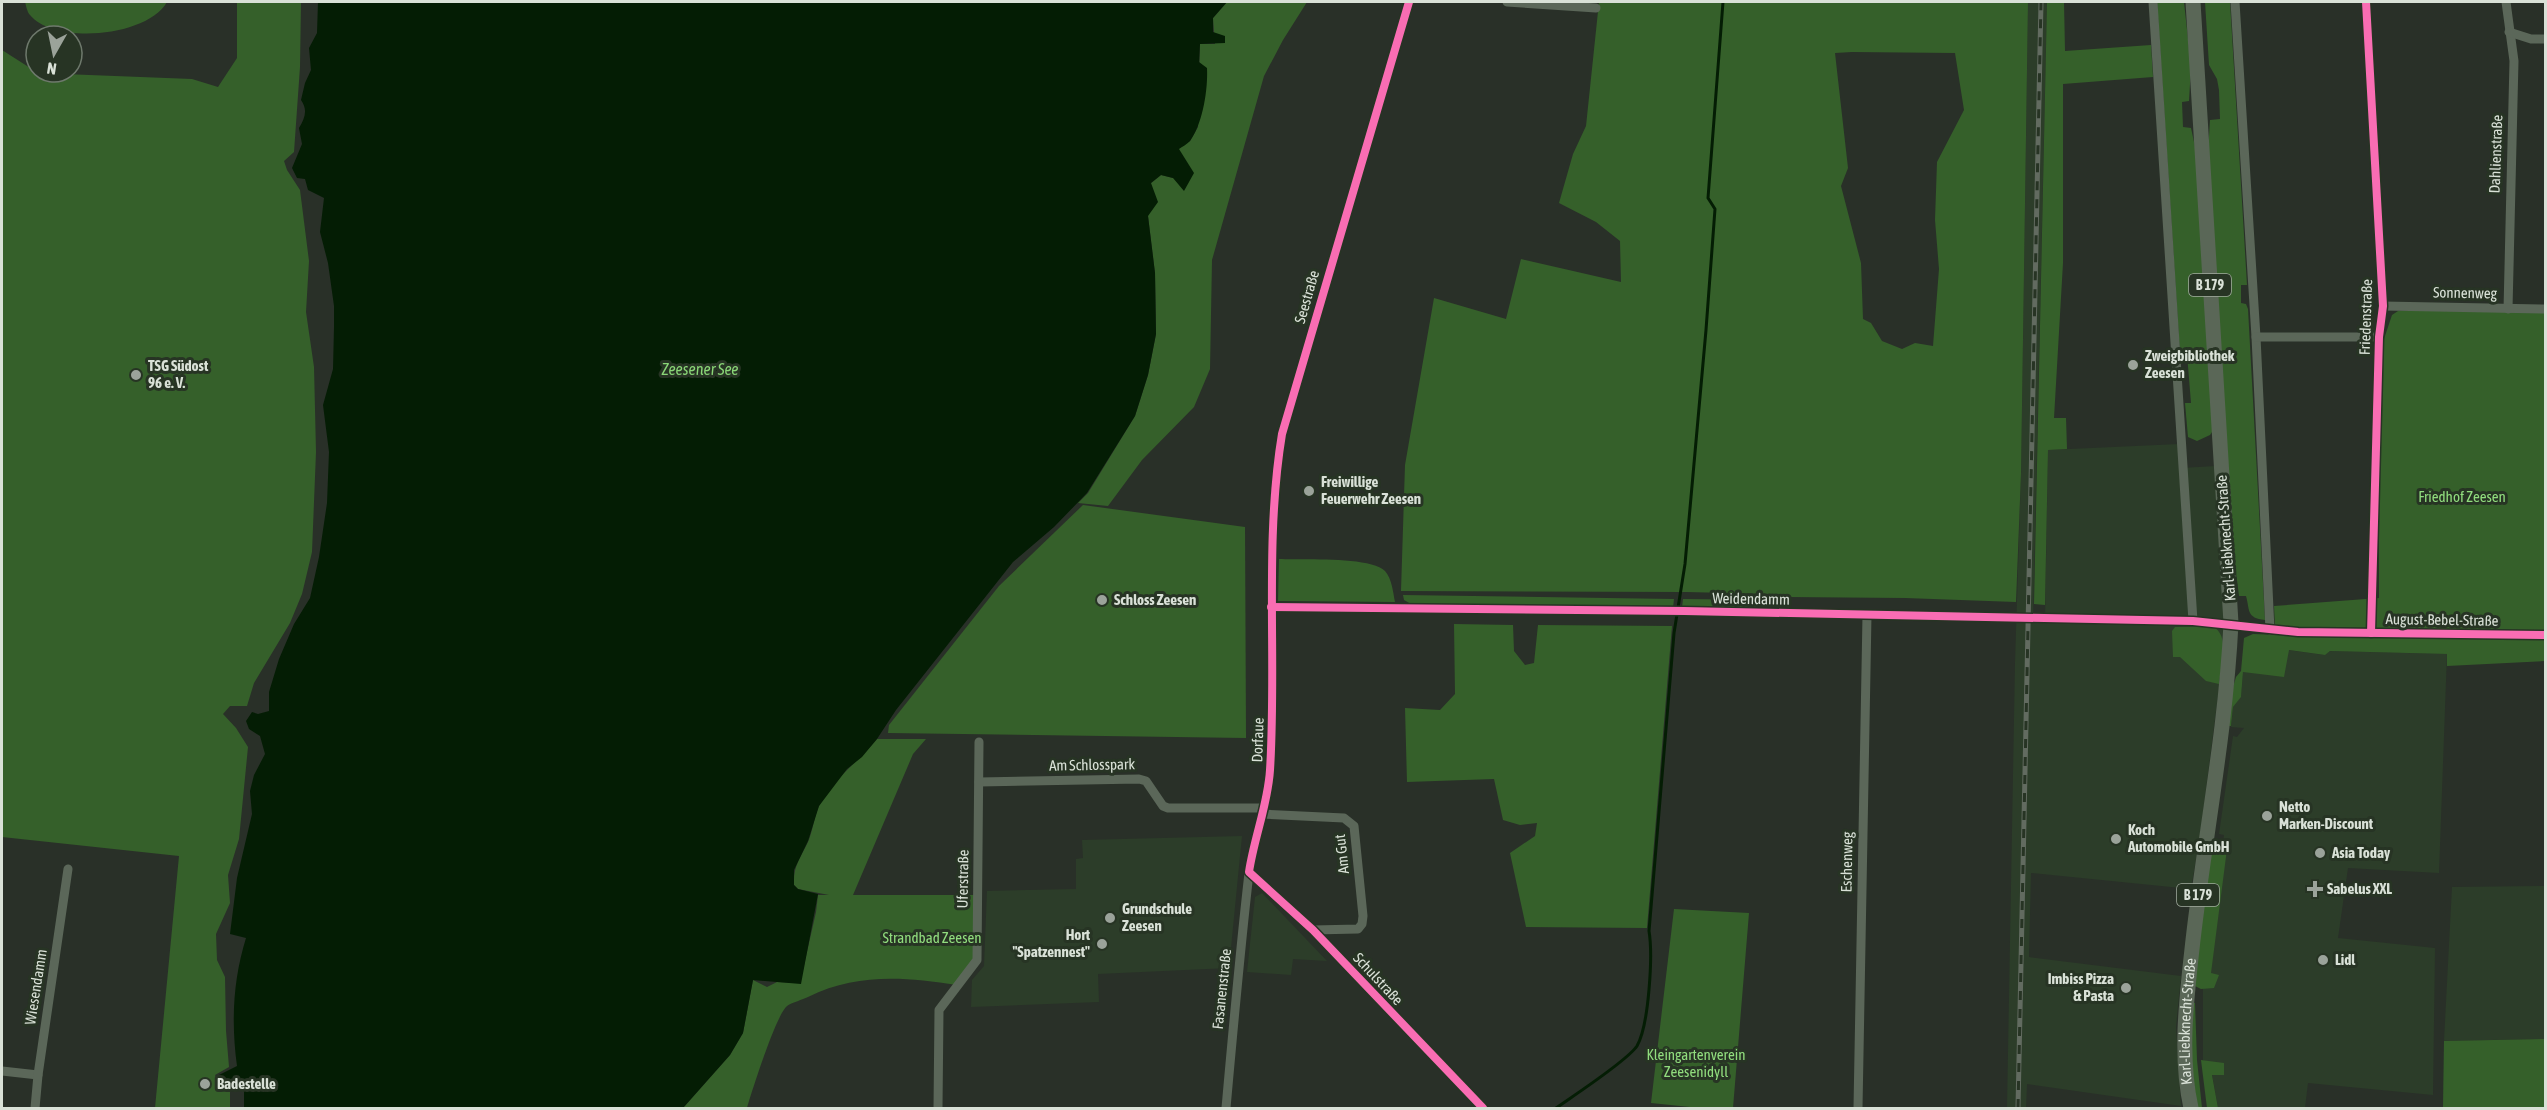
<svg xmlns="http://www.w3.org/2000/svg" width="2547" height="1110" font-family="'Asap Condensed',sans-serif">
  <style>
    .built { fill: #2c3d29 }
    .green { fill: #35602a; fill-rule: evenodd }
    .water { fill: #041d04 }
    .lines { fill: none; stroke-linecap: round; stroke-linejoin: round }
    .stream { stroke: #041d04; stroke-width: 3 }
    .street { stroke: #5b6759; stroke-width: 9 }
    .primary { stroke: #5a6757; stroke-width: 15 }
    .rail-casing { stroke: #626b60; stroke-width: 5 }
    .rail { stroke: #273424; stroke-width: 3; stroke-dasharray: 9; stroke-linecap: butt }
    .cycleway-casing { stroke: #273424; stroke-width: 11 }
    .cycleway { stroke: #f96db3; stroke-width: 8 }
    .poi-dot { fill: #9ba39a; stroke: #273424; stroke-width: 2 }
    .labels { text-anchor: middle; stroke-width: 6; stroke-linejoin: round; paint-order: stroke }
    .shield { fill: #273424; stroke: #a4ada1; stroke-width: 1.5 }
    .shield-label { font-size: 14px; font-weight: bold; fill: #d9e1d7 }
    .street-label { font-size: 15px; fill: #d9e1d7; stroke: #273424 }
    .poi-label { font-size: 15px; font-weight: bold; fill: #d9e1d7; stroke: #273424; text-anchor: start }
    .park-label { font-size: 15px; fill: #91dd7e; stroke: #273424 }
    .water-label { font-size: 16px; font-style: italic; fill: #8ad677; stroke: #273424 }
  </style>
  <rect width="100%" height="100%" fill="#293028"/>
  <!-- built -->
  <g class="built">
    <polygon points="2028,2 2047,2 2033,621 2045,621 2048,450 2179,444 2181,468 2216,466 2224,596 2224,649 2200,836 2191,889 2031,873 2029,957 2181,976 2176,1027 2181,1106 2027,1084 2026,1108 2007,1108 2015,663 2021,474"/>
    <polygon points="2288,650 2324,655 2330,651 2447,654 2439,873 2348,868 2338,938 2435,948 2433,1095 2308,1083 2305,1108 2218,1108 2212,1074 2203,1060 2203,984 2224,835 2219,834 2233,736 2237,737 2244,728 2231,727 2233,707 2241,696 2243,672"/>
    <polygon points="1242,836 1229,968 1098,974 1099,1002 971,1007 972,980 984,966 987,891 1076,889 1076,859 1083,858 1082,840"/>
    <polygon points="2545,886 2545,1039 2444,1041 2452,887"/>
    <polygon points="1262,893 1285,917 1327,961 1293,959 1291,975 1247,972 1255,897"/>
  </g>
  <!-- green -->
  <g class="green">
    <path d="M25,2H167C147,37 55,45 30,15C27,12 26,5 25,2Z"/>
    <polygon points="237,2 301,2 300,67 294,152 284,161 287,170 300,190 309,261 306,312 314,367 316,452 312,552 302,594 290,623 254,683 247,706 230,706 223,714 236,728 248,747 239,839 228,875 230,903 216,934 217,960 225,977 226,1031 229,1067 215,1075 220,1085 230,1083 230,1108 155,1108 179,856 2,837 2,50 38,73 192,79 218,87 237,58"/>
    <polygon points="1227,2 1307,2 1283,40 1264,76 1212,260 1210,369 1194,407 1142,460 1108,506 1078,503 1088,493 1135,416 1148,375 1156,334 1155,273 1148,216 1151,183 1161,175 1173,178 1178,149 1190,141 1198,127 1200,44 1215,44 1213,18"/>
    <path d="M1599,2H2028L2021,474L2016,602L1905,598L1787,597L1771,594L1686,592L1401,591L1405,465L1434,298L1506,319L1521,259L1621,282L1620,241L1596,222L1559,203L1573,154L1586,126ZM1852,52L1955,53L1964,110L1937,162L1935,220L1939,269L1933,346L1915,343L1902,349L1882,341L1871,323L1863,319L1861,263L1841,186L1848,168L1835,53Z"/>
    <polygon points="2047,2 2064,2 2065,51 2151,45 2153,77 2063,84 2063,263 2054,418 2066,418 2067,449 2048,450 2045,605 2034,604"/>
    <polygon points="2157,2 2184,2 2191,67 2189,101 2182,102 2183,127 2191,128 2197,156 2214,429 2210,435 2197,441 2188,437 2185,403 2191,403 2187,354 2180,354"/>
    <path d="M2205,2H2230L2247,285H2241V303L2246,304L2248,309L2265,620C2246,618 2250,610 2246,596H2239L2234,557L2208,153L2210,120L2220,119L2219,90L2217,79L2209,65Z"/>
    <polygon points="2398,311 2545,311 2545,661 2447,666 2447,654 2330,651 2325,655 2289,650 2284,677 2243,672 2241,697 2233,707 2231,726 2225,726 2230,697 2236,677 2241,671 2244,638 2253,634 2330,637 2330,627 2275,627 2274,606 2379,598 2379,396 2383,342 2392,315"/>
    <polygon points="1083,505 1245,527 1246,738 888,733 889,725 999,586"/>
    <path d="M1279,559C1301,560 1370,556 1385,571C1392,579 1393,592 1395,602L1278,601Z"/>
    <polygon points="1403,595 1674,599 1673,608 1411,604 1404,600"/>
    <polygon points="1683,599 1770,600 1771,601 1771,607 1682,608"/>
    <polygon points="1454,624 1513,625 1514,651 1525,665 1534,663 1538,625 1672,626 1647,928 1526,927 1510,853 1535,836 1537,823 1520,825 1503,820 1494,779 1407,782 1405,708 1440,710 1455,694"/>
    <path d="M2212,626C2231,635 2221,666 2219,684L2206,681L2180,657H2173L2172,631L2175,627Z"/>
    <path d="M877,739H926L913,754L853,895H977L976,959L957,985C904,977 857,973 808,997C802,1000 793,1002 787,1006C776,1015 752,1091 747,1108H683L730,1055L743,1033L753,980L767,987L777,982L800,983L816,912L818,895H829L798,889L794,885C793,866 800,859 808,842C813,830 814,817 819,806C833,779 858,762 877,739Z"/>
    <polygon points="2209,849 2227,849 2211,973 2219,975 2214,988 2201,989 2193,985"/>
    <polygon points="1674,909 1749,913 1733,1108 1690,1108 1690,1107 1651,1103"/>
    <polygon points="2192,1002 2195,1003 2197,1060 2202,1108 2197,1108 2191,1059"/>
    <polygon points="2545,1039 2545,1108 2443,1108 2444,1041"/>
    <polygon points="2201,1060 2224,1063 2224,1075 2212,1075 2218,1108 2207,1108"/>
  </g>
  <!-- water -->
  <path class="water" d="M318,2H1227L1213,18V32L1225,36V43L1200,44L1199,62L1207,68C1208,89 1203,123 1190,141C1187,144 1182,147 1179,149L1194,173L1184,191L1173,178L1161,175L1151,183L1158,202L1148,216L1155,273L1156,334L1148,375L1135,416L1087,493L1054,527L1013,562L896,710L877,739L862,757L847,769L819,806L808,841L794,870V885L798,889L818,894L801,984L753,980L743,1033L730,1055L683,1108H244V1092L236,1079L224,1082L219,1075L237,1066C231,1022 233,980 246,938L230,934L237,878L252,814L250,791L254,775L265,754L260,736L249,729L246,721L252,712L258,714L269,711V692L279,659L294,624L310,598L319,557L327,503L329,452L323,405L333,369L334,327V306L328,263L320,232L324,198L308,190L305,179L297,178L292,168L302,144L299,128C305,118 308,110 301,100L305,83L311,70L309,48L317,33Z"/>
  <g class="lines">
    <!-- stream -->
    <path class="stream" d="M1556,1108C1573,1096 1627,1061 1637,1046C1649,1025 1653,955 1649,931L1674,633L1685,564L1706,330L1715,209L1708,198L1723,2"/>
    <!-- street -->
    <g class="street">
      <polyline points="1507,2 1596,8"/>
      <polyline points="2153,2 2193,621"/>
      <polyline points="2235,2 2256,337 2270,630"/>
      <polyline points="2366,2 2383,306 2379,337 2371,633"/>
      <polyline points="2506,2 2514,61 2508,309"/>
      <polyline points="2509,32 2531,39 2546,39"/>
      <polyline points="2383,306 2546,309"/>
      <polyline points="2256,337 2379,337"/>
      <polyline points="1271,607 1684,611 2193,621 2298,632 2546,635"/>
      <polyline points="979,782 1139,779 1146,781 1163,806 1168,808 1263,808"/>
      <polyline points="1262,814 1344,818 1354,826 1363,916 1362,924 1358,929 1313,930"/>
      <polyline points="1249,872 1313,930 1483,1108"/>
      <polyline points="2,1071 38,1075"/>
      <polyline points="35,1108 38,1075 68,869"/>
      <polyline points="938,1108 939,1010 977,960 979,742"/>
      <path d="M1226,1108C1233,1030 1240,951 1249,873C1253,838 1268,805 1270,770C1277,659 1264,544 1282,434L1409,2"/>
      <polyline points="1858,1108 1867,615"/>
    </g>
    <!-- primary -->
    <path class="primary" id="s1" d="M2191,1108C2179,1054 2187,995 2193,940C2205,835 2226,730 2231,623L2193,2"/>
    <!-- rail casing -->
    <g class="rail-casing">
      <polyline id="rail" points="2018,1108 2041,2"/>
    </g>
    <!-- rail -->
    <use href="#rail" class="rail"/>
    <!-- cycleway casing -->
    <g class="cycleway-casing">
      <g id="cycleway">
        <path d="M1409,2L1282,434C1264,543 1277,659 1270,770C1268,804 1254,838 1249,872L1313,930L1483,1108"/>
        <polyline points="2366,2 2383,306 2379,337 2371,633"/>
        <polyline points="1271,607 1684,611 2193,621 2298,632 2546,635"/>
      </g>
    </g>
    <!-- cycleway -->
    <use href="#cycleway" class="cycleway"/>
  </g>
  <!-- markers -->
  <g class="poi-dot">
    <circle cx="2133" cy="365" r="6"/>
    <circle cx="136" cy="375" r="6"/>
    <circle cx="1309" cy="491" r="6"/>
    <circle cx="1102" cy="600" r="6"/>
    <circle cx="2267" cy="816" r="6"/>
    <circle cx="2116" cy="839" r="6"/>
    <circle cx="2320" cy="853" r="6"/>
    <path d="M2312 880h6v6h6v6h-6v6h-6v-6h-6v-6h6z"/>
    <circle cx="1110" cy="918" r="6"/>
    <circle cx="1102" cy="944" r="6"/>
    <circle cx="2323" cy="960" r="6"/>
    <circle cx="2126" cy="988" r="6"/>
    <circle cx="205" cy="1084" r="6"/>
  </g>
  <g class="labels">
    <!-- shield labels -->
    <g class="shield">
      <rect x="2189" y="274" width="42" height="22" rx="4.5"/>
      <rect x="2177" y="884" width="42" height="22" rx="4.5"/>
    </g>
    <g class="shield-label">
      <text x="2210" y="290">B 179</text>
      <text x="2198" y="900">B 179</text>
    </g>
    <!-- street labels -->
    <g class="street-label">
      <text transform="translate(2496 154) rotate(-88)" y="5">Dahlienstraße</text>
      <text transform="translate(2465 293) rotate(1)" y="5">Sonnenweg</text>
      <text transform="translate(1307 297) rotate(-74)" y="5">Seestraße</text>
      <text transform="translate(2366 317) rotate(-88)" y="5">Friedenstraße</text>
      <text transform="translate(2226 538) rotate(-94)" y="5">Karl-Liebknecht-Straße</text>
      <text transform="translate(1751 599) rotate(1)" y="5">Weidendamm</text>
      <text transform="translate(2442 620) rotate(1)" y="5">August-Bebel-Straße</text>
      <text transform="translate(1258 740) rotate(-88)" y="5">Dorfaue</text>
      <text transform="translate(1092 765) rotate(-1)" y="5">Am Schlosspark</text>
      <text transform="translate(1342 854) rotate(-96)" y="5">Am Gut</text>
      <text transform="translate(1847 862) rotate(-89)" y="5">Eschenweg</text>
      <text transform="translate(963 879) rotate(-89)" y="5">Uferstraße</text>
      <text transform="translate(1378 979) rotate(47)" y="5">Schulstraße</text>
      <text transform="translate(36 987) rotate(-81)" y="5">Wiesendamm</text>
      <text transform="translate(1222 989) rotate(-84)" y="5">Fasanenstraße</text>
      <text dy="5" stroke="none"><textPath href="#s1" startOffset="87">Karl-Liebknecht-Straße</textPath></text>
    </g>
    <!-- poi labels -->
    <g class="poi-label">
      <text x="2145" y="361">Zweigbibliothek<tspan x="2145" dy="17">Zeesen</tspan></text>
      <text x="148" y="371">TSG Südost<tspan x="148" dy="17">96 e. V.</tspan></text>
      <text x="1321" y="487">Freiwillige<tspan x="1321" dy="17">Feuerwehr Zeesen</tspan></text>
      <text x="1114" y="605">Schloss Zeesen</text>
      <text x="2279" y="812">Netto<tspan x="2279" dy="17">Marken-Discount</tspan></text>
      <text x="2128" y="835">Koch<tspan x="2128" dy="17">Automobile GmbH</tspan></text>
      <text x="2332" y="858">Asia Today</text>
      <text x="2327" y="894">Sabelus XXL</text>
      <text x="1122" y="914">Grundschule<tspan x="1122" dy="17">Zeesen</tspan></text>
      <text x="1090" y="940" text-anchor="end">Hort<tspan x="1090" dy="17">"Spatzennest"</tspan></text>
      <text x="2335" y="965">Lidl</text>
      <text x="2114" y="984" text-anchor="end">Imbiss Pizza<tspan x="2114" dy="17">&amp; Pasta</tspan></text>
      <text x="217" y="1089">Badestelle</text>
    </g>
    <!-- park labels -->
    <g class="park-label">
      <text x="2462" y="502">Friedhof Zeesen</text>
      <text x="932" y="943">Strandbad Zeesen</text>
      <text x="1696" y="1060">Kleingartenverein<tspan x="1696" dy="17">Zeesenidyll</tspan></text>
    </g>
    <!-- water labels -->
    <g class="water-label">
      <text x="700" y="375">Zeesener See</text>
    </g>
  </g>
  <!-- border -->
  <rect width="2547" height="1110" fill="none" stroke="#d9e1d7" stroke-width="6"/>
  <!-- north arrow -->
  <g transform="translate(54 54) rotate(189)"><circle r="28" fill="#273424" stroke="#6e796c" stroke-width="1.5"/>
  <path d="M0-4.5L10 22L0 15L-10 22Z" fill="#9ba39a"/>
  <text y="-9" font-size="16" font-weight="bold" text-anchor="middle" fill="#d9e1d7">N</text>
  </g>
</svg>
